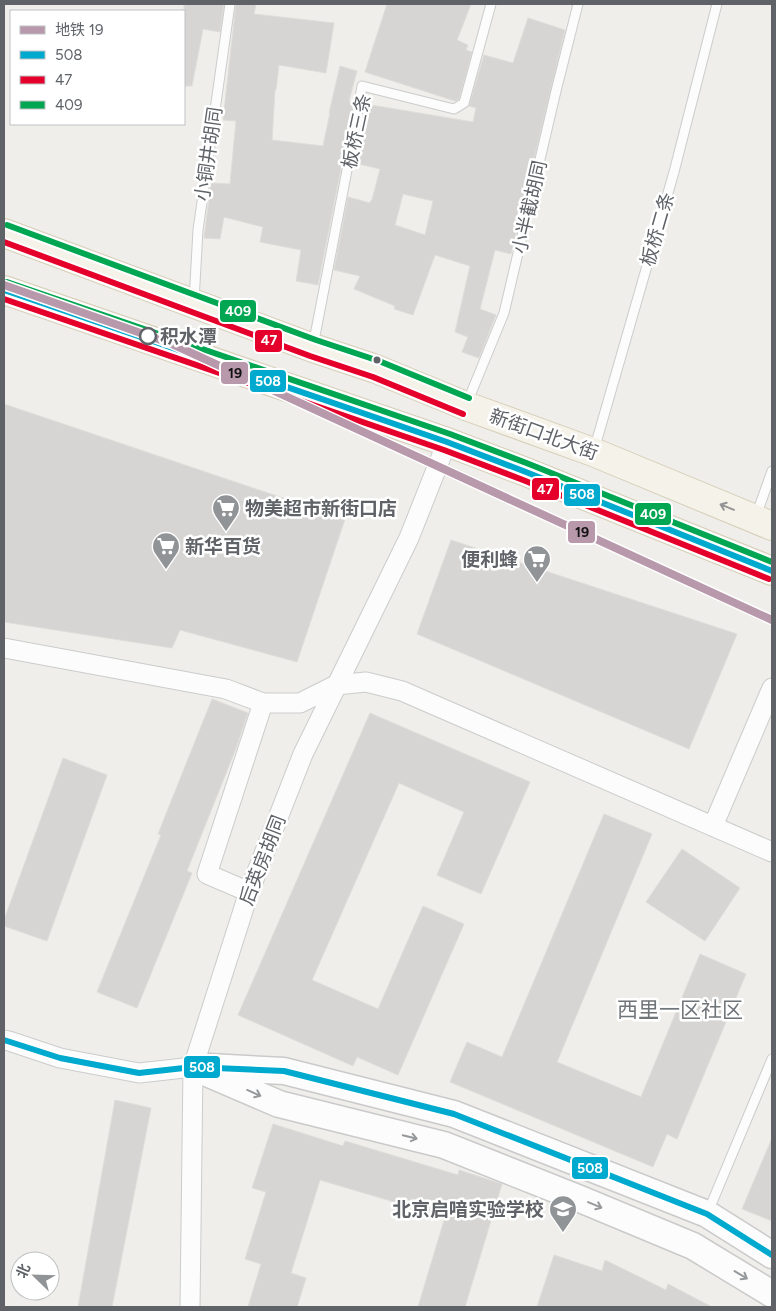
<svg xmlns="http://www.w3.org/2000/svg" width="776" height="1311" font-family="Figtree,'Noto Sans SC',sans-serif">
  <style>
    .building { fill: #d6d5d3; stroke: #deddd9; fill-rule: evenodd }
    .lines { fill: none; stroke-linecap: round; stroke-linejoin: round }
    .lane-casing { stroke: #cbcccc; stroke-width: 11 }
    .street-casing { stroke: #cbcccc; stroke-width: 21 }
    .secondary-casing { stroke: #cacacb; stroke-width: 29 }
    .primary-casing { stroke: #d7ceb8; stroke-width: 30 }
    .lane { stroke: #fdfcfc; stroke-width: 9 }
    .street { stroke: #fdfcfc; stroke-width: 19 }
    .secondary { stroke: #fdfcfc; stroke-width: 26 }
    .primary { stroke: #f4f2e9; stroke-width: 28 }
    .bus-1-casing { stroke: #fff; stroke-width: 10 }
    .bus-2-casing { stroke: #fff; stroke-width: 10 }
    .bus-3-casing { stroke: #fff; stroke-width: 10 }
    .bus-1 { stroke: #00a9ce; stroke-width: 6 }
    .bus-2 { stroke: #e4002b; stroke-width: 6 }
    .bus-3 { stroke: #00a651; stroke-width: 6 }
    .metro-1-casing { stroke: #fff; stroke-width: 11 }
    .metro-1 { stroke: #b898ab; stroke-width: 8 }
    .oneway { stroke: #939595 }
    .oneway2 { stroke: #96999c }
    .stop-dot { fill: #fff; stroke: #5f6368; stroke-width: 2.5 }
    .bus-dot { fill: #5f6368; stroke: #fff; stroke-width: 2 }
    .labels { text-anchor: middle; stroke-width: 5; stroke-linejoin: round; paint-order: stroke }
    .street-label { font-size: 19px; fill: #5f6368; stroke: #fff }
    .stop-label { font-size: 19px; font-weight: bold; fill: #5f6368; stroke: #fff; text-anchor: start }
    .poi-label { font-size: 19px; font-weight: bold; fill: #5f6368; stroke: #fff; text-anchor: start }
    .quarter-label { font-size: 21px; fill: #70757a; stroke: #fff }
    .line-badge { stroke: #fff; stroke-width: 2 }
    .badge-label { font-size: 14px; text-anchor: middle; font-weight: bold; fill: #fff }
    .pale-badge-label { font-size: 14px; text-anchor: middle; font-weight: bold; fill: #111 }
  </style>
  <rect width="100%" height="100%" fill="#efeeea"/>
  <!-- building -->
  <g class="building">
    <polygon points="184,4 224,4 220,32 203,29 192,86 184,86"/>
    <polygon points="236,4 256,4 254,14 334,23 326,73 279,65 276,90 275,90 272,140 323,146 330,113 329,113 340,66 357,71 349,101 353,102 349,128 318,285 296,281 301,250 260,242 263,227 224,217 220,239 204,238 211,183 230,184 236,121 223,120"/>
    <polygon points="387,4 471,4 457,40 468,45 466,50 472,52 459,99 455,101 365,72"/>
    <path d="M528,18L565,30L511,254L495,250L480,309L496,315L479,358L462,352L468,337L455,332L470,266L435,255L413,315L394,309L395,306L354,289L360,276L334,270L348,197L370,203L371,200H372L380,169L355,163L365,104L473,122L476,108L469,106L484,55L513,63ZM403,194L433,201L425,235L395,225Z"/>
    <polygon points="4,404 345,519 297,662 180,630 172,648 4,622"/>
    <polygon points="451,540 737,634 689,749 417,634"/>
    <polygon points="212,699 248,713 235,751 187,871 192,873 137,1008 97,992 161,835 158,834"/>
    <polygon points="370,713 530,782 481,894 437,875 464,812 399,783 312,980 378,1009 423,906 464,924 398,1075 357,1057 353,1066 238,1015"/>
    <polygon points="63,758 107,775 47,941 4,926 4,920"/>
    <polygon points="604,814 652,834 557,1062 641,1097 700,954 746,974 677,1139 667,1134 653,1167 450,1082 467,1042 502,1057"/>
    <polygon points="682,849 740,888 705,941 646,902"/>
    <polygon points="115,1100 151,1108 112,1307 78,1307"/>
    <polygon points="273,1124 343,1146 345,1141 458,1175 459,1170 502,1184 465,1307 418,1307 445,1217 320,1180 291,1273 306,1278 297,1307 248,1307 261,1264 245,1259 266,1192 252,1188"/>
    <polygon points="772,1138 772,1221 742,1209"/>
    <polygon points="554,1255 602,1271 605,1260 666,1290 668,1284 712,1307 537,1307"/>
  </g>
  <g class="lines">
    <!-- lane casing -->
    <g class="lane-casing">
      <g id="lane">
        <polyline points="194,301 198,230 230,4"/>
        <polyline points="313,346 355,129 362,86 454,109 464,103 491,4"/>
        <polyline points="467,403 504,313 556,91 578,4"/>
        <polyline points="594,450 674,172 717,4"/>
        <polyline points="756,516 772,471"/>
        <polyline points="708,1212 772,1059"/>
      </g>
    </g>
    <!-- street casing -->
    <g class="street-casing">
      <g id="street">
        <polyline points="4,648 226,689 263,703 300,703 336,685 366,682 402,691 772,852"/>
        <polyline points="713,826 772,688"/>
        <polyline points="249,892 207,874 263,703"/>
        <polyline points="4,1040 9,1041 60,1058 139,1073 193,1067"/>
        <polyline points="190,1307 193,1067 249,892 303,754 409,538 447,442"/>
      </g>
    </g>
    <!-- secondary casing -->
    <g class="secondary-casing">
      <g id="secondary">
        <polyline points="193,1067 279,1104 444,1145 580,1199 693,1246 772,1294"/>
        <polyline points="209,1067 284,1071 454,1114 707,1214 772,1255"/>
      </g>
    </g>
    <!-- primary casing -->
    <g class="primary-casing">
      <g id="primary">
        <polyline points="4,233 313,348 376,369 466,406 593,452 772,526"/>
        <polyline points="4,290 447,442 526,472 772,571"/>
      </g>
    </g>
    <!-- lane -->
    <use href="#lane" class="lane"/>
    <!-- street -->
    <use href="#street" class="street"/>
    <!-- secondary -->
    <use href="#secondary" class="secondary"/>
    <!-- primary -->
    <use href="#primary" class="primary"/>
    <!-- bus-1 casing -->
    <g class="bus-1-casing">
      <g id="bus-1">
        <polyline points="4,290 447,442 526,472 772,571"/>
        <polyline points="4,1040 60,1058 139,1073 193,1067 284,1071 454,1114 707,1214 772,1255"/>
      </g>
    </g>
    <!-- bus-2 casing -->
    <g class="bus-2-casing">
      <g id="bus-2">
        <polyline points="4,242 310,356 373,377 463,414"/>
        <polyline points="4,299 444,450 523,480 769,579"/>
      </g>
    </g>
    <!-- bus-3 casing -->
    <g class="bus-3-casing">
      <g id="bus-3">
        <polyline points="7,225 316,340 379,361 469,398"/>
        <polyline points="7,282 450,434 529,464 772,562"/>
      </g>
    </g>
    <!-- bus-1 -->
    <use href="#bus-1" class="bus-1"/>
    <!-- bus-2 -->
    <use href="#bus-2" class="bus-2"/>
    <!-- bus-3 -->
    <use href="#bus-3" class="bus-3"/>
    <!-- metro-1 casing -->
    <g class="metro-1-casing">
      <polyline id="metro-1" points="4,285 172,344 772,620"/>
    </g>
    <!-- metro-1 -->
    <use href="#metro-1" class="metro-1"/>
  </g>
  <!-- one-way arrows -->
  <defs><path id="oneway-shaft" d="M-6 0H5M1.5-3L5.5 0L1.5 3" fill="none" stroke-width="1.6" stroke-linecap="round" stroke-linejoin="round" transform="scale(1.25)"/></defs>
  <use class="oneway" href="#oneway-shaft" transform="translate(727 507) rotate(-158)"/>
  <g class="oneway2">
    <use href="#oneway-shaft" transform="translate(254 1093) rotate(24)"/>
    <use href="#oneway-shaft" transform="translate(410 1137) rotate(14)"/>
    <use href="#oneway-shaft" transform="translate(595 1205) rotate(23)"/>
    <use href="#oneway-shaft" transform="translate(741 1275) rotate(31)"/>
  </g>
  <!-- icons -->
  <defs>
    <g id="supermarket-pin" transform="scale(1.4375)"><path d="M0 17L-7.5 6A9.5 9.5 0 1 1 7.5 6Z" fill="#919496" stroke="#fff"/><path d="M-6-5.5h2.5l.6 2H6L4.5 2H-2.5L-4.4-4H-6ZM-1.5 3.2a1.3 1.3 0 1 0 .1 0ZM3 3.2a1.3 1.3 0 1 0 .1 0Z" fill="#fff"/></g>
    <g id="school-pin" transform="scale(1.4375)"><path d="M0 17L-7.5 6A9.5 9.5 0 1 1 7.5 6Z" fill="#919496" stroke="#fff"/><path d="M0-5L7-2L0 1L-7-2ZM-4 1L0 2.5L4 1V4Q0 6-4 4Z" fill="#fff"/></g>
  </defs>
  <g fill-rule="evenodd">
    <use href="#supermarket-pin" x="226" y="508"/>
    <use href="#supermarket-pin" x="166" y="546"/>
    <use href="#supermarket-pin" x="537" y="559"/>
    <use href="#school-pin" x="563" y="1209"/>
  </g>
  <!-- markers -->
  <circle class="stop-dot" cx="148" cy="336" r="8"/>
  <circle class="bus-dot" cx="377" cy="360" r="4.5"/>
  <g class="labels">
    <!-- street labels -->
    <g class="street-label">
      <text transform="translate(356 131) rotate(-78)" y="7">板桥三条</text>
      <text transform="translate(208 154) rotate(-82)" y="7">小铜井胡同</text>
      <text transform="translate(529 207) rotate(-77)" y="7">小半截胡同</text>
      <text transform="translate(657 229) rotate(-74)" y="7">板桥二条</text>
      <text transform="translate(544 434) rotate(20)" y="7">新街口北大街</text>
      <text transform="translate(262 860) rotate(-69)" y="7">后英房胡同</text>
    </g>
    <!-- stop labels -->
    <g class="stop-label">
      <text x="160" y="343">积水潭</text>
    </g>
    <!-- poi labels -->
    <g class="poi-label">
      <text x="245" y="515">物美超市新街口店</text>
      <text x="185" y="553">新华百货</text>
      <text x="518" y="566" text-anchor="end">便利蜂</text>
      <text x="544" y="1216" text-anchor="end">北京启喑实验学校</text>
    </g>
    <!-- quarter labels -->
    <g class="quarter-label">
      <text x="680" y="1017">西里一区社区</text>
    </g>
  </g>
  <g class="line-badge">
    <rect x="219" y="299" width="38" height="24" rx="5" fill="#00a651"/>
    <rect x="254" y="329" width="29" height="24" rx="5" fill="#e4002b"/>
    <rect x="220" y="361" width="29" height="24" rx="5" fill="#b898ab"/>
    <rect x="249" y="369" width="38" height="24" rx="5" fill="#00a9ce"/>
    <rect x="531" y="477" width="29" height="24" rx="5" fill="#e4002b"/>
    <rect x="563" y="483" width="38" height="24" rx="5" fill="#00a9ce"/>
    <rect x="634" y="502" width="38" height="24" rx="5" fill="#00a651"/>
    <rect x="567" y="520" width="29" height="24" rx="5" fill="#b898ab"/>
    <rect x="183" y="1055" width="38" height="24" rx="5" fill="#00a9ce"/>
    <rect x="571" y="1156" width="38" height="24" rx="5" fill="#00a9ce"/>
  </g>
  <g class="badge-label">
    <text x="238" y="316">409</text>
    <text x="269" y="345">47</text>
    <text x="268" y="386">508</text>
    <text x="545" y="494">47</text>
    <text x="582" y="499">508</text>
    <text x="653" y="519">409</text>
    <text x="202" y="1072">508</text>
    <text x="590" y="1173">508</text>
  </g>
  <g class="pale-badge-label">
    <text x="235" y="378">19</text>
    <text x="582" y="537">19</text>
  </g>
  <!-- border -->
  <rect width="776" height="1311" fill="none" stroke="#5f6368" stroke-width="10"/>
  <!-- legend -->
  <rect x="10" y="10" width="175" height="115" fill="#ffffff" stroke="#bfc1c3"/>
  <rect x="20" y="26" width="25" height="8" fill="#b898ab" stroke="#bfc1c3"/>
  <text x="55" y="35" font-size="15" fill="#5f6368">地铁 19</text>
  <rect x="20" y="51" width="25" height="8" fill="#00a9ce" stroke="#bfc1c3"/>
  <text x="55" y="60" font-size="15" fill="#5f6368">508</text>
  <rect x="20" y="76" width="25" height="8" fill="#e4002b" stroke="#bfc1c3"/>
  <text x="55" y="85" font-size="15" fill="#5f6368">47</text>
  <rect x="20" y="101" width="25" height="8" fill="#00a651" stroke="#bfc1c3"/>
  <text x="55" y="110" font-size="15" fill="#5f6368">409</text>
  <!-- north arrow -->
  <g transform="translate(35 1276) rotate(293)"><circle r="24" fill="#ffffff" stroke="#bfc1c3"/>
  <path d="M0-4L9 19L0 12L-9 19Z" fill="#919496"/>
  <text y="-8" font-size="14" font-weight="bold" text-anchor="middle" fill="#5f6368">北</text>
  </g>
</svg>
